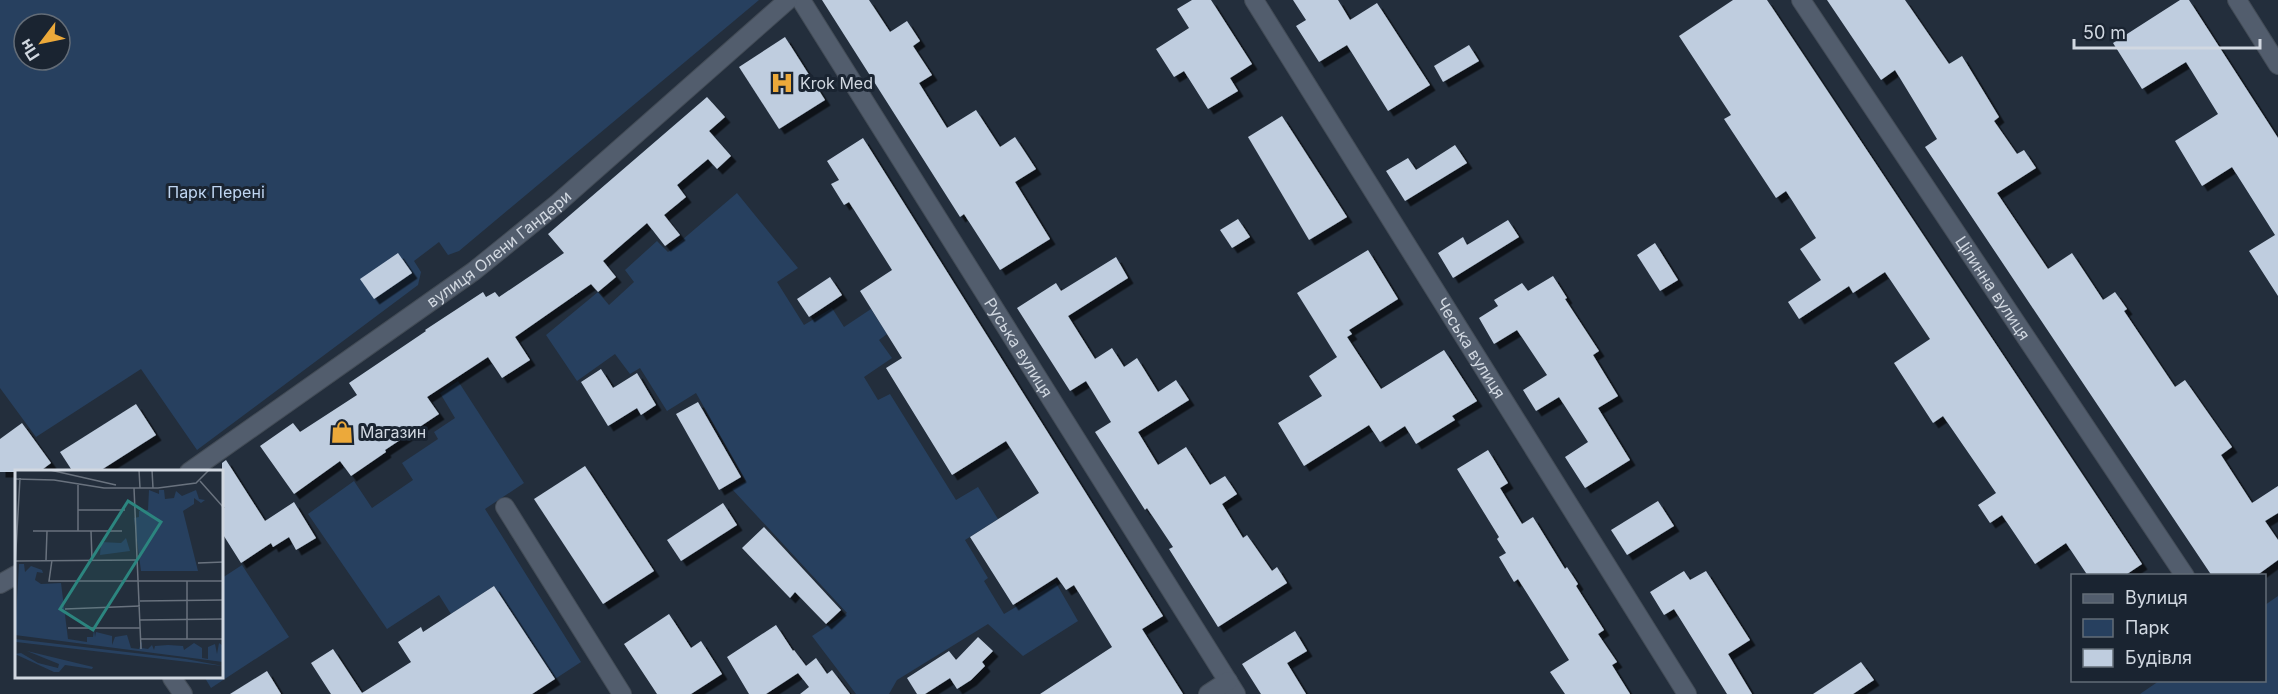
<svg xmlns="http://www.w3.org/2000/svg" width="2278" height="694" font-family="Inter,sans-serif">
  <style>
    .green { fill: #27405f; fill-rule: evenodd }
    .building { fill: #bfcddf; filter: url(#shadow) }
    .lines { fill: none; stroke-linecap: round; stroke-linejoin: round }
    .street-casing { stroke: #434c57; stroke-width: 20 }
    .street { stroke: #525d6d; stroke-width: 18 }
    .labels { text-anchor: middle; stroke-width: 6; stroke-linejoin: round; paint-order: stroke }
    .poi-label { font-size: 16px; fill: #d1d8e1; stroke: #1a2431; text-anchor: start }
    .park-label { font-size: 16px; fill: #bfd5f1; stroke: #1a2431 }
    .street-label { font-size: 16px; fill: #d1d8e1; stroke: #1a2431 }
    .inset-road { fill: none; stroke: #69727e; stroke-width: 1.5 }
    .view { fill: #2c857f; fill-opacity: 0.15; stroke: #2c857f; stroke-width: 3 }
    .inset-edge { fill: none; stroke: #d1d8e1; stroke-width: 3 }
  </style>
  <defs>
    <filter id="shadow"><feDropShadow dx="5.5" dy="5.5" stdDeviation="0" flood-color="#0009"/></filter>
  </defs>
  <rect width="100%" height="100%" fill="#232e3c"/>
  <!-- green -->
  <g class="green">
    <path d="M0,0H759L459,251L448,255L439,242L414,261L421,272L418,285L197,450L141,369L36,437L0,388ZM24,24H60V60H24Z"/>
    <polygon points="737,193 798,268 777,282 804,325 832,308 844,327 871,309 887,334 879,340 892,358 864,377 878,400 890,394 956,500 978,487 998,519 965,540 988,578 984,581 1004,614 1056,583 1078,621 1023,656 988,624 897,680 889,694 856,694 812,636 847,613 732,489 746,481 696,393 667,411 640,368 630,374 615,354 577,381 546,335 598,292 609,305 634,282 625,270 657,241 668,252"/>
    <polygon points="458,381 524,483 485,509 581,662 555,679 494,586 451,614 439,595 387,629 308,514 354,481 372,508 413,480 402,463 438,439 434,432 455,418 440,393"/>
    <polygon points="242,565 289,637 211,688 205,678 222,678 222,578"/>
    <polygon points="2278,596 2278,694 2140,694 2159,681 2264,680 2265,605"/>
  </g>
  <!-- building -->
  <g class="building">
    <polygon points="822,0 869,0 890,32 907,21 920,41 913,46 932,75 919,83 947,128 976,110 1000,147 1015,137 1036,169 1015,182 1050,239 1000,270 964,214 960,217"/>
    <polygon points="1192,0 1211,0 1252,64 1230,78 1238,91 1208,109 1184,71 1174,77 1156,49 1189,28 1177,9"/>
    <polygon points="1293,0 1338,0 1350,20 1377,3 1430,85 1388,111 1347,45 1319,62 1296,26 1306,20"/>
    <polygon points="1733,0 1767,0 2142,564 2124,576 2088,576 2066,543 2035,564 2002,515 1990,523 1978,505 1996,493 1943,416 1933,423 1894,363 1930,339 1885,272 1853,293 1849,286 1799,319 1788,302 1821,280 1800,249 1816,238 1786,191 1776,198 1724,119 1731,115 1679,36"/>
    <polygon points="1827,0 1905,0 1949,64 1962,56 1999,117 1994,121 2017,154 2024,150 2036,168 1997,193 2048,269 2072,253 2103,300 2115,292 2127,309 2124,311 2175,387 2185,380 2232,447 2221,455 2252,503 2278,486 2278,513 2265,521 2278,540 2278,560 2256,576 2212,576 1925,147 1937,139 1895,70 1881,80"/>
    <polygon points="2180,0 2189,0 2278,138 2278,296 2249,251 2275,235 2232,167 2202,186 2175,141 2218,114 2186,62 2142,89 2113,43"/>
    <polygon points="785,37 825,100 779,129 739,67"/>
    <polygon points="1469,45 1479,61 1443,82 1434,66"/>
    <polygon points="707,97 725,117 709,131 731,156 717,169 708,159 677,185 686,197 664,215 680,235 665,246 647,223 603,261 616,277 598,292 591,284 515,337 530,360 502,378 488,357 427,397 439,414 385,450 386,452 351,476 340,461 294,494 260,446 293,423 300,432 357,395 349,383 426,331 425,330 483,292 486,297 495,292 499,297 564,253 548,234"/>
    <polygon points="1282,116 1347,217 1309,240 1248,137"/>
    <polygon points="863,138 1163,616 1142,629 1183,694 1040,694 1112,647 1074,585 1066,590 1057,577 1013,605 970,537 1039,493 1006,441 952,475 886,368 902,358 860,291 892,270 849,202 844,205 831,184 839,180 827,161"/>
    <polygon points="1455,145 1467,163 1405,201 1386,171 1408,158 1416,170"/>
    <polygon points="1238,219 1250,237 1232,248 1220,230"/>
    <polygon points="1508,220 1519,237 1453,278 1438,253 1463,237 1467,245"/>
    <polygon points="1655,243 1678,280 1660,291 1637,255"/>
    <polygon points="1368,250 1398,299 1349,330 1352,334 1347,337 1381,389 1444,350 1477,401 1452,416 1455,420 1416,444 1405,426 1380,442 1369,425 1304,466 1278,423 1322,396 1309,376 1337,357 1297,293"/>
    <polygon points="398,253 412,273 374,299 360,279"/>
    <polygon points="1116,257 1128,278 1068,316 1095,359 1112,348 1124,367 1137,358 1158,392 1176,380 1189,400 1138,432 1158,465 1186,447 1210,485 1225,476 1237,494 1222,504 1243,538 1247,535 1272,571 1277,567 1287,583 1218,627 1169,549 1173,547 1147,508 1145,510 1095,432 1111,422 1086,381 1070,391 1017,308 1056,283 1061,291"/>
    <polygon points="1553,276 1567,298 1565,299 1599,351 1593,355 1618,396 1598,408 1630,460 1585,488 1565,457 1588,442 1559,397 1536,411 1523,390 1547,375 1517,330 1494,344 1479,318 1498,306 1494,300 1522,283 1528,291"/>
    <polygon points="830,277 842,295 809,317 797,299"/>
    <polygon points="601,369 613,388 637,373 656,405 641,415 637,408 608,426 581,382"/>
    <polygon points="698,402 741,477 719,490 676,414"/>
    <polygon points="136,404 156,435 98,472 73,472 60,452"/>
    <polygon points="22,423 51,463 39,472 0,472 0,439"/>
    <polygon points="1488,450 1508,483 1500,488 1522,524 1533,517 1565,569 1567,567 1578,584 1576,586 1604,630 1598,634 1617,662 1612,665 1630,694 1565,694 1550,672 1569,660 1518,579 1514,582 1499,557 1506,553 1497,539 1499,537 1457,469"/>
    <polygon points="226,460 265,521 294,502 316,538 296,550 289,537 273,547 271,543 241,563 222,533 222,463"/>
    <polygon points="585,466 654,571 603,604 534,499"/>
    <polygon points="1658,501 1674,526 1627,555 1611,530"/>
    <polygon points="723,503 737,525 681,561 667,540"/>
    <polygon points="764,527 841,610 826,624 795,592 790,598 742,548"/>
    <polygon points="1684,571 1690,580 1706,571 1750,640 1728,654 1752,694 1727,694 1674,609 1664,615 1650,592"/>
    <polygon points="494,586 555,679 532,694 331,694 311,663 333,649 362,693 411,662 398,642 421,627 423,632"/>
    <polygon points="669,614 691,648 701,641 722,674 691,694 657,694 624,644"/>
    <polygon points="776,625 793,651 794,650 806,666 816,658 827,674 832,670 850,694 800,694 809,687 798,673 766,694 749,694 727,657"/>
    <polygon points="1295,631 1307,651 1287,663 1306,694 1261,694 1242,664"/>
    <polygon points="978,637 993,651 982,662 985,666 971,680 957,689 950,678 925,694 917,694 907,678 949,651 956,660"/>
    <polygon points="1861,662 1874,680 1853,694 1813,694"/>
    <polygon points="267,671 281,694 230,694"/>
  </g>
  <g class="lines">
    <!-- street casing -->
    <g class="street-casing">
      <g id="street">
        <path id="s1" d="M801,0L1236,694"/>
        <path id="s2" d="M1254,0L1687,694"/>
        <path id="s3" d="M1801,0L2185,576"/>
        <polyline points="2237,0 2278,65"/>
        <path id="s4" d="M189,472L474,271L558,203L788,0"/>
        <polyline points="505,507 622,694"/>
        <polyline points="0,584 16,575"/>
        <polyline points="172,678 183,694"/>
        <polyline points="1208,694 1228,681"/>
      </g>
    </g>
    <!-- street -->
    <use href="#street" class="street"/>
  </g>
  <!-- icons -->
  <defs>
    <g id="hospital-bare" transform="scale(1.8)"><path d="M-5-5h3v3.5h4V-5h3V5h-3V1.5h-4V5h-3Z" fill="#eca93a" stroke="#1a2431" stroke-width="2.5" paint-order="stroke"/></g>
    <g id="shop-bare" transform="scale(1.8)"><path d="M-5-2.5h2.3a2.7 3.5 0 0 1 5.4 0H5L5.5 6h-11ZM-1.5-2.5h3a1.5 2.3 0 0 0-3 0Z" fill="#eca93a" stroke="#1a2431" stroke-width="2.5" paint-order="stroke"/></g>
  </defs>
  <g fill-rule="evenodd">
    <use href="#hospital-bare" x="782" y="83"/>
    <use href="#shop-bare" x="342" y="432"/>
  </g>
  <g class="labels">
    <!-- poi labels -->
    <g class="poi-label">
      <text x="800" y="89">Krok Med</text>
      <text x="360" y="438">Магазин</text>
    </g>
    <!-- park labels -->
    <g class="park-label">
      <text x="216" y="198">Парк Перені</text>
    </g>
    <!-- street labels -->
    <g class="street-label">
      <text dy="6" stroke="none"><textPath href="#s4" startOffset="382">вулиця Олени Гандери</textPath></text>
      <text dy="6" stroke="none"><textPath href="#s3" startOffset="346">Цілинна вулиця</textPath></text>
      <text dy="6" stroke="none"><textPath href="#s1" startOffset="410">Руська вулиця</textPath></text>
      <text dy="6" stroke="none"><textPath href="#s2" startOffset="410">Чеська вулиця</textPath></text>
    </g>
  </g>
  <!-- overview -->
  <g transform="translate(15 470)">
    <rect width="208" height="208" fill="#232e3c"/>
    <path d="M134,20L144,24V20H149L150,29L159,28L161,21L167,26L181,20L184,29L190,30L186,33L179,28V34L168,41L183,101H126L119,48L124,47V41L133,40ZM111,68L115,81L85,85L86,72L106,73ZM4,94H9L10,102L16,96L27,100L28,103L22,102L20,110L26,114L46,113L53,169L72,172V167H78L79,159L80,167L81,162L97,166V175L100,167L112,165L116,178L124,179L127,171V178L133,179L137,175L139,180L140,176L153,175L168,176L169,180L179,173L187,178V188L193,189V177L200,174L202,184L204,173L208,176V192L0,165ZM0,169L171,189L208,196L1,172ZM12,181L78,197L77,199L50,195L44,202H39L0,184L6,183L23,193L43,198L44,194Z" fill="#27405f"/>
    <path class="inset-road" d="M35,0L101,15M124,0L125,18M137,0L138,18M0,9L39,10L89,18H143L181,13L194,0M185,11L209,38M63,15V61M119,18L126,179M63,40H110M18,61H107M76,61L77,90M31,90L32,61M37,90L34,111H209M0,91L123,90M183,93L209,92M0,97L5,8M0,105V161M125,131L209,130M50,139L125,136M125,150L209,149M53,158H125M126,169H209M172,169V111"/>
    <path class="view" d="M113,31L146,52L78,160L45,139Z"/>
    <rect width="208" height="208" class="inset-edge"/>
  </g>
  <!-- legend -->
  <rect x="2071" y="574" width="195" height="108" fill="#1a2431" stroke="#636c77" stroke-width="1.5"/>
  <rect x="2083" y="594" width="30" height="9" fill="#525d6d" stroke="#636c77" stroke-width="1.5"/>
  <text x="2125" y="604" font-size="18" fill="#d1d8e1">Вулиця</text>
  <rect x="2083" y="619" width="30" height="18" fill="#27405f" stroke="#636c77" stroke-width="1.5"/>
  <text x="2125" y="634" font-size="18" fill="#d1d8e1">Парк</text>
  <rect x="2083" y="649" width="30" height="18" fill="#bfcddf" stroke="#636c77" stroke-width="1.5"/>
  <text x="2125" y="664" font-size="18" fill="#d1d8e1">Будівля</text>
  <!-- north arrow -->
  <g transform="translate(42 42) rotate(238)"><circle r="28" fill="#1a2431" stroke="#636c77" stroke-width="1.5"/>
  <path d="M0-4.5L10 22L0 15L-10 22Z" fill="#eca93a"/>
  <text y="-9" font-size="16" font-weight="bold" text-anchor="middle" fill="#d1d8e1">Пн</text>
  </g>
  <!-- scale -->
  <path d="M2074 39v9h186v-9" fill="none" stroke="#d1d8e1" stroke-width="3"/>
  <text x="2083" y="39" font-size="18" fill="#d1d8e1" stroke="#1a2431" stroke-width="4.5" paint-order="stroke">50 m</text>
</svg>
